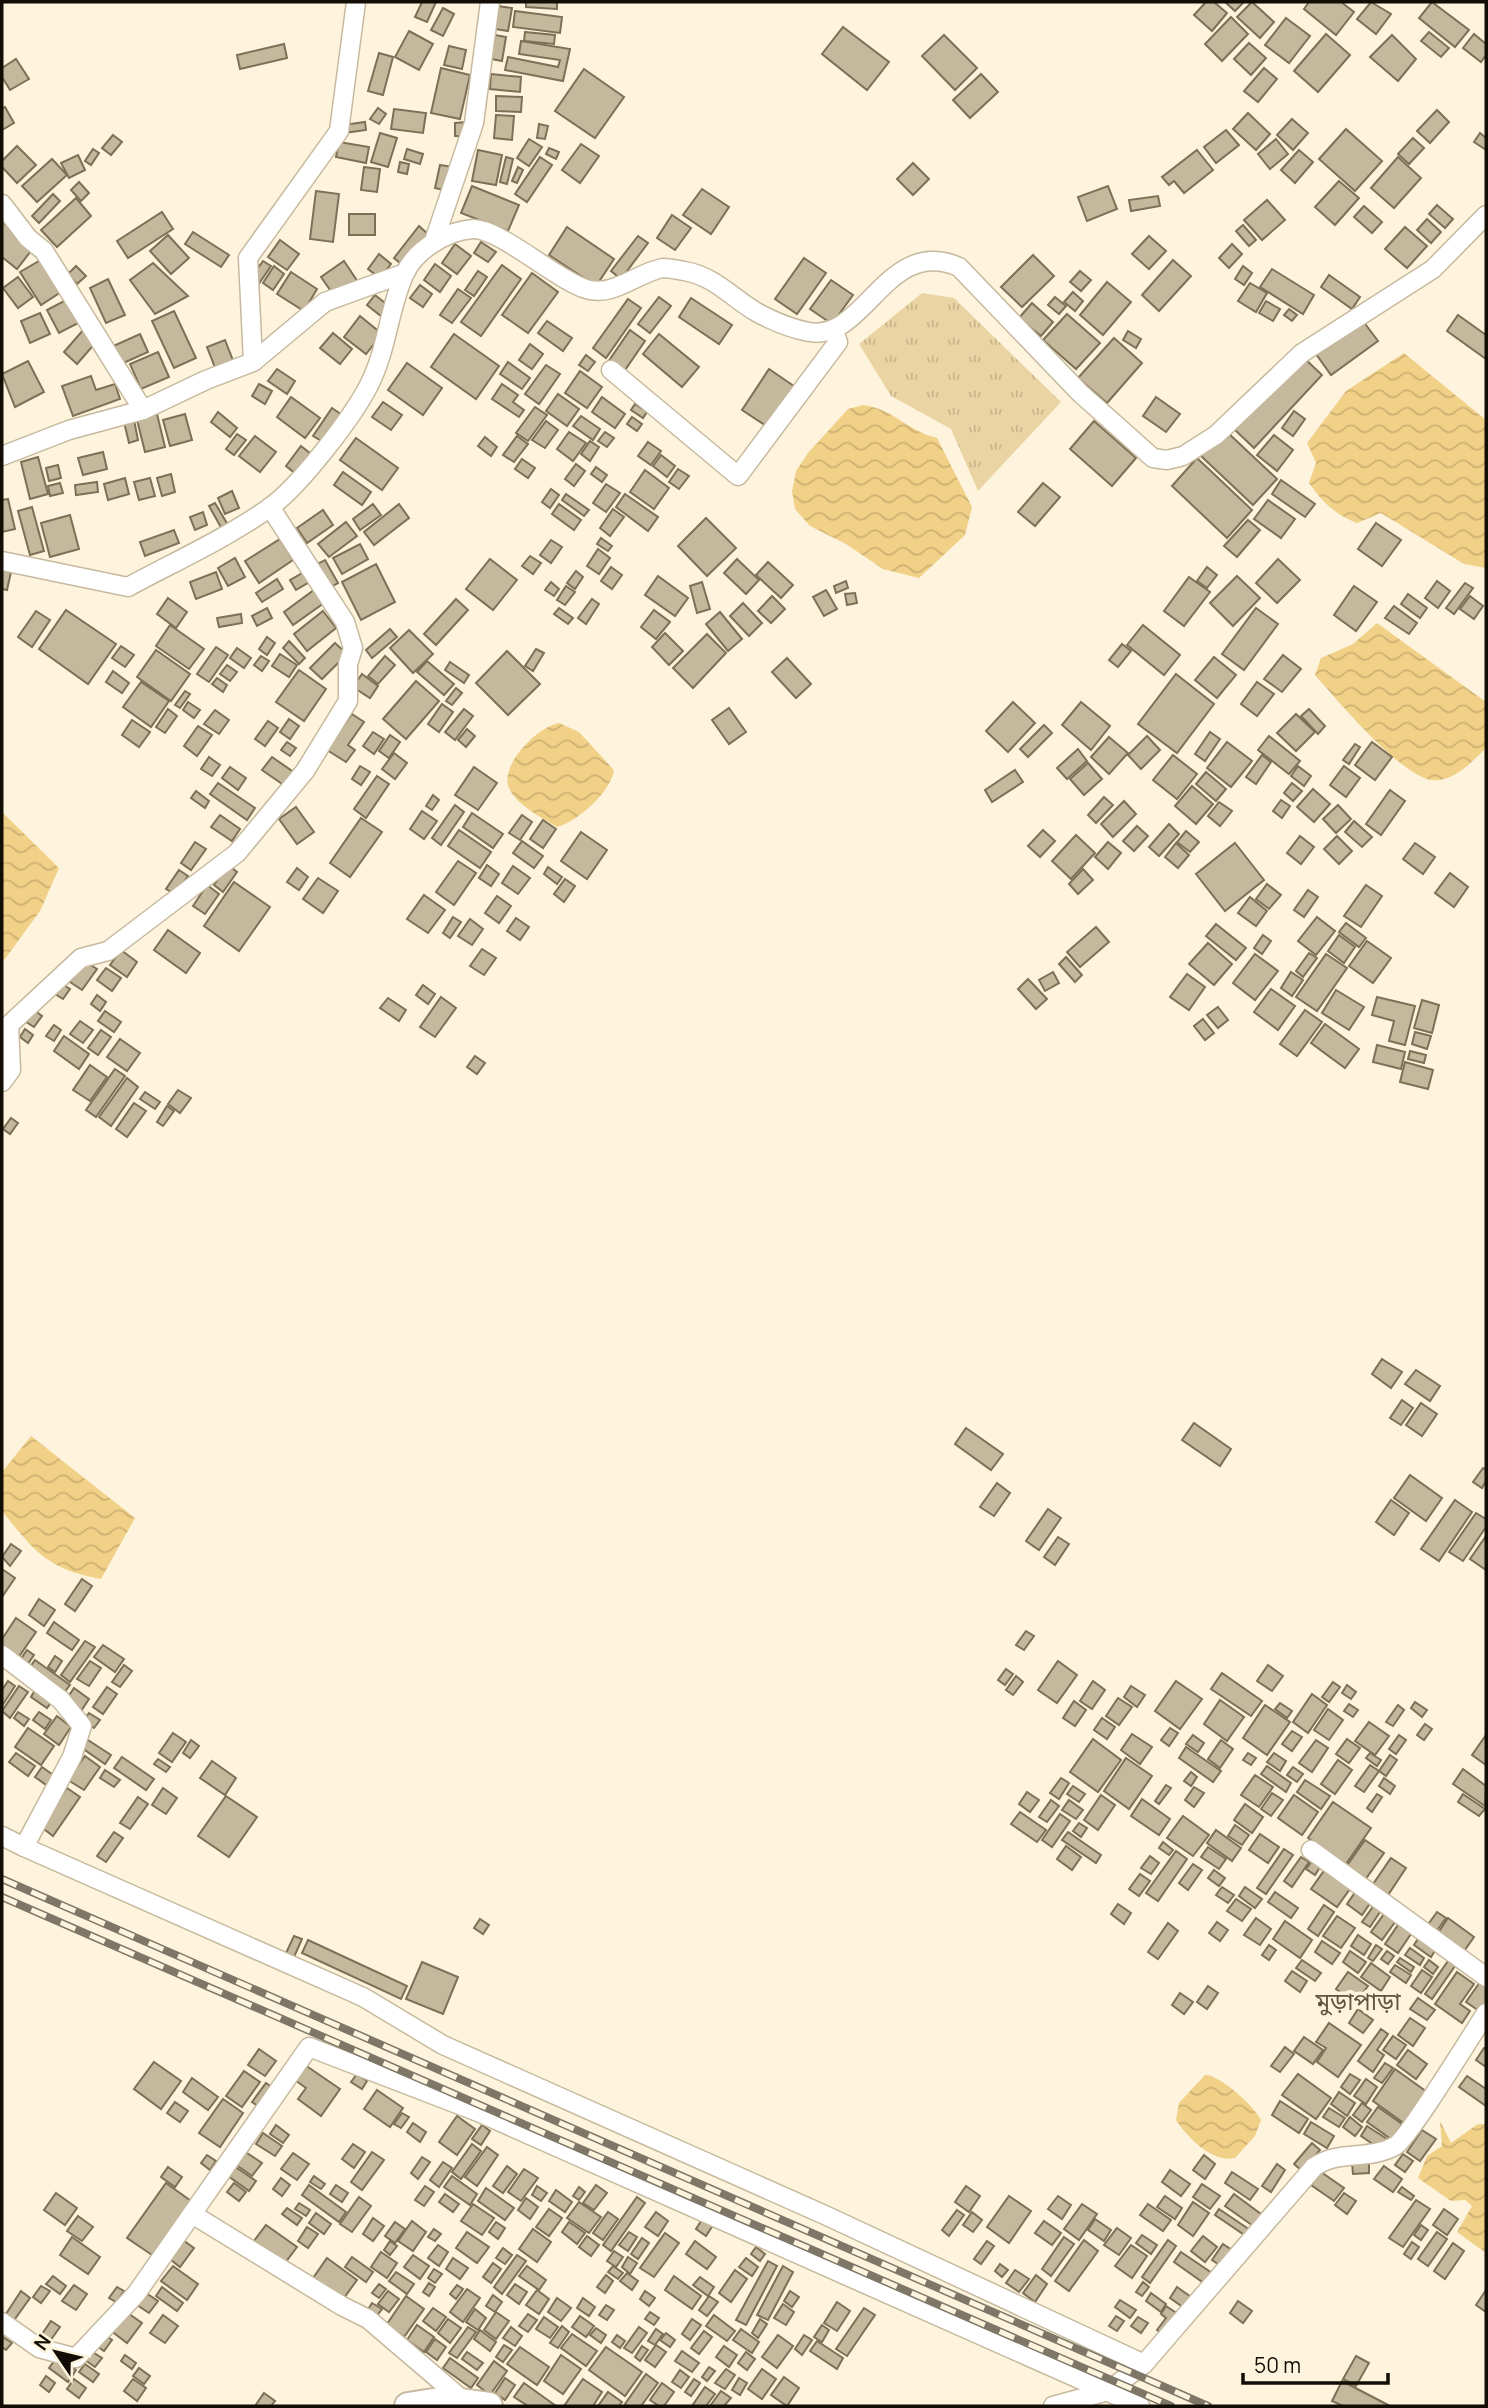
<svg xmlns="http://www.w3.org/2000/svg" width="1488" height="2408" font-family="Manrope,'Noto Sans Bengali',sans-serif">
  <style>
    .grass { fill: url(#grass-tufts) }
    .water { fill: url(#water-waves) }
    .building { fill: #c5b99d; stroke: #7c7157; stroke-width: 2 }
    .lines { fill: none; stroke-linecap: round; stroke-linejoin: round }
    .minor-casing { stroke: #c6b99e; stroke-width: 21 }
    .secondary-casing { stroke: #c6b99e; stroke-width: 30 }
    .minor { stroke: #fff; stroke-width: 18 }
    .secondary { stroke: #fff; stroke-width: 26 }
    .rail-casing { stroke: #7e7768; stroke-width: 8 }
    .rail { stroke: #fef4dd; stroke-width: 5; stroke-dasharray: 16; stroke-linecap: butt }
    .labels { text-anchor: middle; stroke-width: 7; stroke-linejoin: round; paint-order: stroke }
    .neighbourhood-label { font-size: 24px; fill: #5f543c; stroke: #fef4dd }
  </style>
  <defs>
    <pattern id="grass-tufts" width="24" height="20" patternUnits="userSpaceOnUse" patternTransform="scale(1.75)"><rect width="24" height="20" fill="#ead4a3"/><path d="M3 7l-1-3M5 7V3M7 7l1-3M15 17l-1-3M17 17v-4M19 17l1-3" fill="none" stroke="#c8b58b"/></pattern>
    <pattern id="water-waves" width="16" height="10" patternUnits="userSpaceOnUse" patternTransform="scale(1.75)"><rect width="16" height="10" fill="#f1d087"/><path d="M0 5q4-4 8 0t8 0" fill="none" stroke="#ceb173"/></pattern>
  </defs>
  <rect width="100%" height="100%" fill="#fef4dd"/>
  <!-- grass -->
  <polygon class="grass" points="922,293 954,298 1061,402 978,491 951,429 891,396 859,344"/>
  <!-- water -->
  <g class="water">
    <path d="M1404,353L1486,420V568L1464,564L1381,513L1357,523C1336,515 1321,501 1309,483L1316,463L1307,443L1346,391Z"/>
    <path d="M863,405C894,409 905,430 937,438L972,507L965,535L919,578L883,569L846,544L810,526L795,509L792,491L796,471L808,453L848,409Z"/>
    <path d="M1377,623L1486,702V748C1473,761 1453,783 1431,780C1399,774 1338,701 1315,675L1321,658L1353,644Z"/>
    <path d="M559,723L579,732L614,770C611,792 577,822 557,827C543,818 518,806 510,790C497,767 537,727 559,723Z"/>
    <polygon points="2,812 59,868 40,911 5,959 2,960"/>
    <path d="M31,1436L135,1518L101,1579C47,1569 35,1552 2,1511V1472Z"/>
    <path d="M1205,2075C1220,2075 1254,2106 1261,2120L1255,2136L1235,2158C1212,2163 1188,2138 1176,2120L1179,2103Z"/>
    <polygon points="1440,2121 1451,2143 1478,2124 1486,2124 1486,2253 1457,2232 1472,2206 1465,2200 1451,2201 1418,2178 1427,2156 1442,2146"/>
  </g>
  <!-- building -->
  <g class="building">
    <polygon points="422,2 436,2 427,22 415,17"/>
    <polygon points="526,2 557,2 557,9 526,7"/>
    <polygon points="1206,2 1214,2 1227,13 1212,31 1194,15"/>
    <polygon points="1225,2 1244,2 1235,11"/>
    <polygon points="1252,2 1274,22 1260,38 1237,17"/>
    <polygon points="1309,2 1341,2 1354,12 1336,35 1304,9"/>
    <polygon points="1371,2 1391,14 1376,34 1357,19"/>
    <polygon points="1432,2 1469,30 1455,47 1419,18"/>
    <polygon points="498,6 512,8 508,31 495,29"/>
    <polygon points="443,8 454,14 443,36 431,30"/>
    <polygon points="515,11 562,17 560,33 513,27"/>
    <polygon points="1231,17 1248,34 1222,61 1205,44"/>
    <polygon points="1286,18 1310,36 1289,63 1265,45"/>
    <polygon points="843,27 889,62 867,90 822,54"/>
    <polygon points="409,31 433,44 419,70 395,57"/>
    <polygon points="525,32 555,35 554,44 524,41"/>
    <polygon points="1429,32 1449,48 1441,57 1421,41"/>
    <polygon points="1326,34 1350,55 1318,92 1294,71"/>
    <polygon points="1474,34 1486,44 1486,55 1481,62 1463,48"/>
    <polygon points="495,35 506,37 502,61 491,59"/>
    <polygon points="944,35 977,68 955,90 922,56"/>
    <polygon points="1392,35 1416,59 1398,81 1370,57"/>
    <polygon points="521,41 570,49 563,81 505,70 508,57 558,67 560,60 519,54"/>
    <polygon points="1249,43 1266,58 1251,75 1234,59"/>
    <polygon points="284,44 287,58 240,69 237,55"/>
    <polygon points="449,46 466,50 462,69 444,65"/>
    <polygon points="379,53 393,57 383,95 368,91"/>
    <polygon points="16,59 29,79 10,90 2,77 2,68"/>
    <polygon points="441,68 470,75 460,119 431,113"/>
    <polygon points="1264,68 1277,79 1258,102 1244,91"/>
    <polygon points="584,69 624,97 595,138 555,111"/>
    <polygon points="491,74 521,77 520,92 490,89"/>
    <polygon points="981,74 998,92 970,118 953,100"/>
    <polygon points="496,96 522,97 521,112 496,111"/>
    <polygon points="5,107 14,123 2,130 2,109"/>
    <polygon points="378,108 386,114 379,124 370,119"/>
    <polygon points="394,109 426,113 423,133 391,129"/>
    <polygon points="1437,110 1449,122 1430,143 1417,131"/>
    <polygon points="1248,113 1270,134 1256,150 1233,129"/>
    <polygon points="496,115 514,116 512,140 494,138"/>
    <polygon points="1292,119 1308,133 1293,150 1277,135"/>
    <polygon points="365,122 366,130 344,133 343,125"/>
    <polygon points="466,122 466,136 455,136 455,123"/>
    <polygon points="539,124 548,126 545,139 537,138"/>
    <polygon points="1346,129 1382,161 1355,191 1319,159"/>
    <polygon points="1226,130 1239,145 1216,163 1204,147"/>
    <polygon points="380,133 397,138 388,167 371,162"/>
    <polygon points="1480,133 1486,138 1486,150 1474,142"/>
    <polygon points="113,135 122,142 111,155 102,148"/>
    <polygon points="1413,138 1424,148 1409,164 1398,154"/>
    <polygon points="529,139 542,147 529,166 517,158"/>
    <polygon points="1276,139 1288,154 1270,169 1258,154"/>
    <polygon points="339,142 369,147 366,163 336,157"/>
    <polygon points="581,144 599,156 580,183 562,170"/>
    <polygon points="17,146 36,165 17,183 2,167 2,161"/>
    <polygon points="549,148 559,152 556,159 546,154"/>
    <polygon points="93,149 99,153 91,165 85,161"/>
    <polygon points="407,149 423,154 420,164 404,159"/>
    <polygon points="478,150 502,155 496,185 472,181"/>
    <polygon points="1197,150 1213,170 1184,193 1174,181 1169,185 1162,177"/>
    <polygon points="1299,150 1313,162 1295,183 1281,170"/>
    <polygon points="78,155 85,170 69,178 61,163"/>
    <polygon points="506,157 513,159 507,184 500,182"/>
    <polygon points="540,157 552,165 527,202 515,194"/>
    <polygon points="1398,157 1421,178 1394,208 1371,188"/>
    <polygon points="52,159 67,175 37,202 22,186"/>
    <polygon points="400,162 409,164 407,174 398,172"/>
    <polygon points="913,163 929,179 913,195 897,179"/>
    <polygon points="440,165 453,167 448,191 435,188"/>
    <polygon points="364,167 380,169 377,192 361,190"/>
    <polygon points="518,167 523,170 517,183 512,181"/>
    <polygon points="1339,181 1359,198 1335,225 1315,207"/>
    <polygon points="79,182 89,193 81,201 71,190"/>
    <polygon points="472,186 519,205 508,231 461,213"/>
    <polygon points="1108,186 1117,209 1087,221 1078,197"/>
    <polygon points="702,189 729,207 711,234 683,215"/>
    <polygon points="316,191 339,194 333,242 310,239"/>
    <polygon points="53,194 60,201 39,223 32,216"/>
    <polygon points="1158,196 1160,206 1131,211 1129,200"/>
    <polygon points="76,198 91,216 57,247 41,230"/>
    <polygon points="1267,200 1285,220 1262,240 1244,220"/>
    <polygon points="1437,205 1453,219 1445,228 1429,214"/>
    <polygon points="1364,206 1382,222 1372,233 1354,217"/>
    <polygon points="162,212 173,229 128,258 117,241"/>
    <rect x="349" y="214" width="26" height="21"/>
    <polygon points="672,215 691,228 675,250 657,238"/>
    <polygon points="1427,219 1441,232 1431,243 1417,230"/>
    <polygon points="2,222 34,247 17,269 2,257"/>
    <polygon points="1243,225 1256,240 1249,246 1236,231"/>
    <polygon points="419,226 429,235 405,267 394,258"/>
    <polygon points="567,227 614,259 596,286 549,255"/>
    <polygon points="1405,227 1427,246 1407,268 1385,249"/>
    <polygon points="193,232 229,255 221,267 185,244"/>
    <polygon points="168,235 189,258 171,274 150,251"/>
    <polygon points="638,236 648,243 621,279 611,271"/>
    <polygon points="1149,236 1166,251 1149,269 1132,254"/>
    <polygon points="280,240 299,254 287,270 268,257"/>
    <polygon points="481,242 496,252 488,262 474,253"/>
    <polygon points="455,244 471,256 457,274 442,263"/>
    <polygon points="1232,244 1242,254 1229,268 1219,258"/>
    <polygon points="379,254 391,264 380,278 368,269"/>
    <polygon points="1033,255 1054,276 1022,307 1001,287"/>
    <polygon points="44,258 64,290 41,305 20,272"/>
    <polygon points="804,258 826,273 797,314 775,299"/>
    <polygon points="1173,260 1191,276 1159,311 1142,295"/>
    <polygon points="263,261 271,266 258,285 250,279"/>
    <polygon points="344,261 358,282 335,297 321,277"/>
    <polygon points="153,263 188,296 155,314 130,280"/>
    <polygon points="435,264 451,276 440,292 424,280"/>
    <polygon points="502,265 521,279 481,336 461,322"/>
    <polygon points="76,266 86,276 77,284 68,274"/>
    <polygon points="274,266 284,274 273,290 263,283"/>
    <polygon points="1243,266 1252,273 1244,285 1235,279"/>
    <polygon points="1272,269 1314,295 1303,314 1260,287"/>
    <polygon points="478,271 487,277 474,296 465,290"/>
    <polygon points="1080,271 1091,280 1081,291 1070,282"/>
    <polygon points="291,272 317,289 304,311 277,294"/>
    <polygon points="532,273 558,292 528,333 502,315"/>
    <polygon points="1329,275 1360,297 1352,309 1321,287"/>
    <polygon points="18,277 33,297 18,308 3,288"/>
    <polygon points="108,279 125,315 106,323 90,288"/>
    <polygon points="831,280 853,295 832,324 810,309"/>
    <polygon points="1107,282 1131,302 1103,335 1080,315"/>
    <polygon points="1250,283 1267,293 1256,312 1238,301"/>
    <polygon points="420,285 432,294 423,307 410,298"/>
    <polygon points="458,289 471,298 452,323 440,315"/>
    <polygon points="1073,292 1083,301 1075,311 1064,302"/>
    <polygon points="375,295 394,310 386,320 367,305"/>
    <polygon points="659,297 671,306 650,333 638,324"/>
    <polygon points="1055,297 1066,306 1059,314 1048,305"/>
    <polygon points="691,298 732,325 719,344 679,317"/>
    <polygon points="68,299 80,322 59,333 47,310"/>
    <polygon points="628,299 641,308 606,358 593,348"/>
    <polygon points="1266,301 1280,309 1273,321 1259,313"/>
    <polygon points="1032,303 1053,322 1041,336 1019,318"/>
    <polygon points="1289,309 1297,315 1292,321 1284,315"/>
    <polygon points="174,311 196,358 174,368 152,321"/>
    <polygon points="40,313 50,334 30,343 21,321"/>
    <polygon points="1067,314 1100,343 1076,369 1043,340"/>
    <polygon points="1458,315 1486,335 1486,359 1447,331"/>
    <polygon points="360,316 382,334 366,354 344,337"/>
    <polygon points="547,321 572,338 563,351 538,333"/>
    <polygon points="1363,321 1378,341 1331,375 1316,354"/>
    <polygon points="84,329 97,341 77,364 64,352"/>
    <polygon points="630,330 645,341 623,373 608,362"/>
    <polygon points="1128,331 1141,339 1136,348 1123,340"/>
    <polygon points="333,333 352,349 340,364 320,348"/>
    <polygon points="140,334 148,352 119,365 111,347"/>
    <polygon points="454,334 499,366 476,399 431,367"/>
    <polygon points="659,334 699,367 682,387 643,354"/>
    <polygon points="1114,338 1142,363 1107,403 1078,378"/>
    <polygon points="225,340 234,363 216,370 207,347"/>
    <polygon points="530,344 543,354 532,369 519,360"/>
    <polygon points="158,352 169,377 141,389 130,364"/>
    <polygon points="586,355 595,362 588,371 579,365"/>
    <polygon points="1303,357 1322,375 1254,448 1235,430"/>
    <polygon points="28,361 44,392 15,407 2,374"/>
    <polygon points="508,362 530,378 522,389 500,374"/>
    <polygon points="407,363 442,388 423,415 388,390"/>
    <polygon points="546,365 560,374 539,404 525,394"/>
    <polygon points="277,369 295,381 287,394 268,381"/>
    <polygon points="769,369 804,393 777,433 742,410"/>
    <polygon points="580,371 602,387 587,408 565,393"/>
    <polygon points="91,376 96,390 115,384 120,399 73,416 62,386"/>
    <polygon points="259,384 272,391 265,404 252,396"/>
    <polygon points="502,384 518,395 513,402 524,410 519,417 492,399"/>
    <polygon points="558,394 579,409 567,426 546,411"/>
    <polygon points="291,397 320,418 305,438 277,417"/>
    <polygon points="602,397 625,414 615,428 592,412"/>
    <polygon points="1156,397 1180,414 1166,432 1143,416"/>
    <polygon points="383,402 402,415 391,430 372,417"/>
    <polygon points="635,404 647,412 643,418 631,410"/>
    <polygon points="535,407 547,415 528,441 516,433"/>
    <polygon points="332,408 342,415 323,442 313,436"/>
    <polygon points="1294,411 1305,419 1293,436 1282,428"/>
    <polygon points="218,412 237,428 230,437 211,422"/>
    <polygon points="157,414 165,447 145,452 137,420"/>
    <polygon points="185,414 192,440 170,446 163,420"/>
    <polygon points="581,416 600,429 593,440 573,426"/>
    <polygon points="632,417 642,424 637,431 627,424"/>
    <polygon points="134,420 138,440 129,443 124,422"/>
    <polygon points="546,421 558,430 545,448 532,440"/>
    <polygon points="1094,421 1136,458 1112,486 1070,449"/>
    <polygon points="1226,431 1277,479 1253,505 1201,456"/>
    <polygon points="569,432 586,443 573,461 557,449"/>
    <polygon points="605,432 614,438 607,447 598,441"/>
    <polygon points="237,434 246,440 234,455 226,449"/>
    <polygon points="1274,435 1293,450 1277,471 1257,455"/>
    <polygon points="255,436 276,452 260,472 239,456"/>
    <polygon points="517,436 528,444 514,462 503,455"/>
    <polygon points="485,437 497,447 491,456 478,446"/>
    <polygon points="356,438 398,468 382,490 340,460"/>
    <polygon points="590,441 599,447 590,461 581,454"/>
    <polygon points="648,442 661,451 651,465 638,456"/>
    <polygon points="301,446 311,454 296,474 286,466"/>
    <polygon points="103,452 107,469 83,475 78,458"/>
    <polygon points="661,455 675,466 667,477 653,466"/>
    <polygon points="38,457 48,494 30,499 21,462"/>
    <polygon points="1197,458 1252,510 1227,538 1172,486"/>
    <polygon points="522,459 535,468 528,478 515,469"/>
    <polygon points="576,464 585,471 574,486 565,479"/>
    <polygon points="58,465 61,478 49,481 46,468"/>
    <polygon points="596,467 607,475 602,482 591,474"/>
    <polygon points="678,469 689,476 679,489 669,482"/>
    <polygon points="645,470 669,488 654,509 630,492"/>
    <polygon points="343,472 371,492 362,505 334,485"/>
    <polygon points="171,474 175,492 162,496 157,478"/>
    <polygon points="125,478 129,494 108,500 104,484"/>
    <polygon points="150,478 155,496 139,500 134,482"/>
    <polygon points="1281,480 1315,504 1305,517 1272,494"/>
    <polygon points="97,482 98,492 76,495 75,485"/>
    <polygon points="60,483 63,493 50,496 48,486"/>
    <polygon points="1043,483 1060,497 1035,526 1018,512"/>
    <polygon points="606,484 620,493 606,512 593,503"/>
    <polygon points="551,489 559,495 550,508 542,502"/>
    <polygon points="232,491 239,508 225,514 218,498"/>
    <polygon points="566,494 589,510 584,516 562,500"/>
    <polygon points="625,494 658,517 648,531 616,507"/>
    <polygon points="8,499 15,529 2,532 2,500"/>
    <polygon points="1268,500 1295,519 1281,538 1254,519"/>
    <polygon points="215,503 228,525 222,529 209,506"/>
    <polygon points="373,504 381,515 360,530 353,519"/>
    <polygon points="399,504 409,518 374,545 364,532"/>
    <polygon points="559,504 581,520 574,530 552,514"/>
    <polygon points="32,507 44,551 30,555 18,511"/>
    <polygon points="613,509 624,517 610,536 600,528"/>
    <polygon points="323,510 333,525 307,543 297,528"/>
    <polygon points="203,512 207,525 195,530 190,517"/>
    <polygon points="70,515 79,549 50,557 41,523"/>
    <polygon points="706,518 736,548 707,576 678,546"/>
    <polygon points="1248,520 1260,530 1237,557 1224,546"/>
    <polygon points="346,522 357,536 329,557 318,544"/>
    <polygon points="1376,523 1401,540 1382,566 1358,549"/>
    <polygon points="174,530 179,543 145,556 140,542"/>
    <polygon points="601,538 612,546 608,551 597,544"/>
    <polygon points="280,539 293,560 259,583 245,561"/>
    <polygon points="551,540 562,547 551,563 540,555"/>
    <polygon points="360,544 368,559 342,574 333,558"/>
    <polygon points="598,549 610,558 599,574 587,566"/>
    <polygon points="530,556 541,563 533,574 522,566"/>
    <polygon points="235,558 245,577 228,586 218,568"/>
    <polygon points="490,559 517,580 493,610 466,589"/>
    <polygon points="737,559 759,580 746,594 724,573"/>
    <polygon points="1278,559 1300,580 1277,603 1256,583"/>
    <polygon points="325,560 338,583 329,588 316,565"/>
    <polygon points="768,562 793,585 781,598 756,575"/>
    <polygon points="376,564 395,602 361,620 342,582"/>
    <polygon points="611,567 622,575 612,589 601,581"/>
    <polygon points="1207,567 1217,575 1207,588 1197,581"/>
    <polygon points="2,570 11,572 7,590 2,589"/>
    <polygon points="306,571 311,581 296,590 290,580"/>
    <polygon points="576,571 583,577 575,589 567,583"/>
    <polygon points="216,572 222,589 196,599 190,582"/>
    <polygon points="658,576 688,598 675,616 645,595"/>
    <polygon points="1237,576 1260,598 1233,626 1210,603"/>
    <polygon points="1189,577 1210,592 1184,626 1164,611"/>
    <polygon points="277,579 283,589 262,602 256,593"/>
    <polygon points="846,581 848,588 836,593 834,586"/>
    <polygon points="1437,581 1450,591 1438,608 1425,598"/>
    <polygon points="551,582 559,589 554,596 545,590"/>
    <polygon points="702,582 710,609 697,613 690,586"/>
    <polygon points="1465,583 1473,588 1454,614 1446,608"/>
    <polygon points="566,586 575,592 565,605 557,600"/>
    <polygon points="1354,586 1377,602 1356,631 1334,615"/>
    <polygon points="314,590 324,603 293,625 284,612"/>
    <polygon points="826,590 837,609 824,616 813,597"/>
    <polygon points="855,593 857,603 847,605 845,594"/>
    <polygon points="1408,594 1427,608 1420,618 1401,604"/>
    <polygon points="772,596 785,609 771,623 758,611"/>
    <polygon points="1470,596 1483,606 1474,619 1460,609"/>
    <polygon points="168,598 187,612 176,628 157,614"/>
    <polygon points="456,599 468,610 436,645 424,634"/>
    <polygon points="592,599 599,604 586,624 578,618"/>
    <polygon points="743,603 762,623 749,636 730,616"/>
    <polygon points="1394,606 1417,623 1409,634 1385,618"/>
    <polygon points="267,608 272,618 257,626 252,616"/>
    <polygon points="559,608 573,618 568,624 554,614"/>
    <polygon points="1256,608 1278,624 1244,670 1222,654"/>
    <polygon points="66,610 116,644 88,684 39,649"/>
    <polygon points="654,610 670,622 656,639 641,627"/>
    <polygon points="36,611 50,620 32,647 18,637"/>
    <polygon points="323,611 336,628 307,651 294,634"/>
    <polygon points="720,612 742,639 728,651 706,624"/>
    <polygon points="241,614 242,623 219,627 217,618"/>
    <polygon points="170,625 204,649 189,669 156,646"/>
    <polygon points="1143,625 1180,655 1164,675 1127,645"/>
    <polygon points="390,629 397,637 372,658 366,650"/>
    <polygon points="409,630 433,654 413,673 390,648"/>
    <polygon points="665,633 683,651 669,665 652,647"/>
    <polygon points="707,634 726,653 693,688 673,668"/>
    <polygon points="267,637 275,643 267,655 259,649"/>
    <polygon points="289,641 305,658 299,664 283,648"/>
    <polygon points="335,643 347,654 322,679 310,668"/>
    <polygon points="1122,644 1131,651 1118,667 1109,660"/>
    <polygon points="121,646 134,655 125,667 112,658"/>
    <polygon points="216,647 228,655 209,682 197,674"/>
    <polygon points="237,648 251,658 244,668 230,658"/>
    <polygon points="536,649 544,653 533,671 525,666"/>
    <polygon points="156,650 190,674 171,701 137,677"/>
    <polygon points="507,651 540,684 508,715 476,683"/>
    <polygon points="280,654 297,665 289,677 272,666"/>
    <polygon points="1283,655 1301,669 1282,692 1264,679"/>
    <polygon points="261,656 269,661 262,671 254,665"/>
    <polygon points="385,656 395,665 378,684 368,676"/>
    <polygon points="1214,657 1236,675 1217,698 1195,680"/>
    <polygon points="787,658 811,684 796,698 772,672"/>
    <polygon points="427,661 454,684 444,695 417,672"/>
    <polygon points="450,662 469,675 464,683 445,670"/>
    <polygon points="227,665 237,672 230,681 220,674"/>
    <polygon points="299,670 326,689 304,721 276,702"/>
    <polygon points="113,671 129,683 122,693 106,682"/>
    <polygon points="362,674 378,686 370,698 353,687"/>
    <polygon points="1176,674 1214,704 1177,753 1138,724"/>
    <polygon points="217,678 227,685 223,692 212,684"/>
    <polygon points="416,681 439,701 406,739 383,719"/>
    <polygon points="141,682 169,701 151,727 123,707"/>
    <polygon points="1257,682 1274,694 1257,716 1241,704"/>
    <polygon points="456,688 462,693 452,705 446,701"/>
    <polygon points="185,691 190,694 180,708 175,705"/>
    <polygon points="188,702 200,710 194,718 183,710"/>
    <polygon points="1013,702 1035,723 1008,752 986,731"/>
    <polygon points="1081,702 1110,726 1091,750 1062,725"/>
    <polygon points="442,704 453,712 439,732 428,724"/>
    <polygon points="729,708 746,732 729,744 712,720"/>
    <polygon points="168,709 177,716 165,733 156,727"/>
    <polygon points="464,709 473,716 455,740 445,732"/>
    <polygon points="1309,709 1325,726 1318,734 1301,716"/>
    <polygon points="215,710 229,720 219,734 204,724"/>
    <polygon points="352,714 364,722 348,745 355,750 346,762 327,750"/>
    <polygon points="1296,714 1315,732 1296,751 1277,733"/>
    <polygon points="289,719 299,726 290,739 280,732"/>
    <polygon points="132,720 150,732 139,747 122,735"/>
    <polygon points="268,721 278,728 265,746 255,739"/>
    <polygon points="1044,725 1052,733 1028,757 1020,749"/>
    <polygon points="198,726 212,735 197,756 184,746"/>
    <polygon points="467,729 475,736 466,747 458,740"/>
    <polygon points="373,732 384,739 374,754 363,746"/>
    <polygon points="1210,732 1220,739 1205,761 1195,754"/>
    <polygon points="390,735 400,742 389,758 379,751"/>
    <polygon points="1147,736 1160,750 1141,769 1128,755"/>
    <polygon points="1269,736 1300,761 1289,774 1258,750"/>
    <polygon points="1109,737 1128,753 1109,774 1091,757"/>
    <polygon points="287,742 296,748 290,756 281,750"/>
    <polygon points="1227,742 1252,761 1231,787 1207,768"/>
    <polygon points="1372,742 1392,757 1375,780 1355,765"/>
    <polygon points="1355,744 1360,747 1349,764 1343,760"/>
    <polygon points="1078,749 1087,761 1067,779 1057,768"/>
    <polygon points="394,753 407,763 395,779 382,769"/>
    <polygon points="1173,755 1197,774 1177,799 1153,780"/>
    <polygon points="1262,755 1271,762 1256,784 1246,777"/>
    <polygon points="209,757 220,765 212,776 201,769"/>
    <polygon points="272,757 295,773 285,786 262,770"/>
    <polygon points="1088,763 1102,779 1084,795 1070,779"/>
    <polygon points="360,766 370,772 361,785 352,779"/>
    <polygon points="1298,766 1311,776 1304,786 1291,776"/>
    <polygon points="1344,766 1360,778 1346,797 1330,785"/>
    <polygon points="230,767 246,778 238,790 222,778"/>
    <polygon points="474,767 497,783 478,810 455,795"/>
    <polygon points="1015,770 1023,782 992,802 985,790"/>
    <polygon points="1206,772 1226,789 1216,801 1196,784"/>
    <polygon points="377,776 389,784 366,818 354,809"/>
    <polygon points="218,783 255,808 247,820 210,794"/>
    <polygon points="1292,783 1302,791 1293,801 1284,793"/>
    <polygon points="1192,786 1213,804 1196,824 1175,806"/>
    <polygon points="1313,789 1330,804 1314,822 1297,807"/>
    <polygon points="1390,790 1405,801 1381,835 1366,824"/>
    <polygon points="196,791 209,801 205,808 191,798"/>
    <polygon points="433,795 439,800 432,810 426,806"/>
    <polygon points="1104,797 1113,805 1096,823 1088,815"/>
    <polygon points="1281,800 1290,806 1282,818 1273,811"/>
    <polygon points="1124,801 1136,814 1113,837 1101,824"/>
    <polygon points="1219,802 1232,811 1220,826 1208,816"/>
    <polygon points="455,805 464,812 441,845 432,838"/>
    <polygon points="1338,805 1351,819 1336,833 1323,819"/>
    <polygon points="296,807 314,832 297,844 279,819"/>
    <polygon points="422,811 437,821 424,839 410,829"/>
    <polygon points="472,813 503,834 493,848 463,827"/>
    <polygon points="220,815 240,829 232,841 211,827"/>
    <polygon points="522,815 532,822 520,840 509,833"/>
    <polygon points="361,818 382,832 350,877 330,863"/>
    <polygon points="543,820 556,829 543,848 530,839"/>
    <polygon points="1354,821 1372,837 1362,847 1345,832"/>
    <polygon points="1169,824 1179,834 1159,856 1149,847"/>
    <polygon points="1137,826 1148,836 1134,851 1123,841"/>
    <polygon points="459,830 491,852 480,868 448,846"/>
    <polygon points="1043,830 1055,841 1040,857 1028,846"/>
    <polygon points="1186,831 1199,842 1190,852 1177,842"/>
    <polygon points="581,832 607,850 587,879 561,861"/>
    <polygon points="1076,835 1095,853 1071,879 1052,861"/>
    <polygon points="1300,836 1314,847 1301,864 1287,853"/>
    <polygon points="1337,836 1352,851 1339,864 1324,849"/>
    <polygon points="522,841 543,856 534,868 513,853"/>
    <polygon points="195,842 206,849 191,870 181,863"/>
    <polygon points="1108,842 1121,853 1108,869 1095,857"/>
    <polygon points="1176,843 1189,855 1178,868 1165,857"/>
    <polygon points="1235,843 1264,880 1225,911 1196,874"/>
    <polygon points="1415,843 1435,857 1423,874 1403,859"/>
    <polygon points="458,861 476,873 454,905 436,892"/>
    <polygon points="228,865 237,872 223,892 214,885"/>
    <polygon points="487,865 499,874 491,886 479,878"/>
    <polygon points="513,866 530,878 518,894 502,883"/>
    <polygon points="548,867 562,877 557,884 544,874"/>
    <polygon points="297,868 308,877 299,890 287,882"/>
    <polygon points="1083,869 1093,880 1078,894 1069,884"/>
    <polygon points="179,870 188,876 175,894 166,889"/>
    <polygon points="1450,873 1468,887 1454,907 1435,893"/>
    <polygon points="318,878 338,891 323,913 303,899"/>
    <polygon points="565,879 575,886 564,902 554,894"/>
    <polygon points="234,882 270,907 239,951 204,926"/>
    <polygon points="1267,884 1281,895 1269,909 1256,899"/>
    <polygon points="207,885 219,894 205,914 193,906"/>
    <polygon points="1366,885 1382,896 1361,927 1344,916"/>
    <polygon points="1308,890 1318,897 1304,917 1294,910"/>
    <polygon points="424,895 445,910 428,933 407,919"/>
    <polygon points="497,896 511,906 499,923 485,913"/>
    <polygon points="1250,897 1267,911 1256,926 1238,913"/>
    <polygon points="453,917 461,922 450,938 443,933"/>
    <polygon points="1317,917 1335,931 1316,955 1298,941"/>
    <polygon points="516,918 529,927 520,940 507,931"/>
    <polygon points="470,919 483,929 472,945 458,936"/>
    <polygon points="1346,923 1366,938 1359,947 1339,932"/>
    <polygon points="1216,924 1246,948 1236,960 1206,936"/>
    <polygon points="1096,927 1109,942 1080,967 1067,952"/>
    <polygon points="168,930 200,953 186,973 154,950"/>
    <polygon points="1263,935 1271,941 1262,954 1254,948"/>
    <polygon points="1339,935 1355,947 1344,963 1328,951"/>
    <polygon points="1367,941 1391,958 1373,983 1349,966"/>
    <polygon points="1208,943 1232,964 1214,985 1189,964"/>
    <polygon points="482,949 496,958 484,975 470,966"/>
    <polygon points="121,950 137,962 127,977 110,965"/>
    <polygon points="1309,953 1317,958 1303,977 1296,971"/>
    <polygon points="1255,954 1278,971 1255,1000 1233,983"/>
    <polygon points="1326,954 1347,968 1317,1011 1296,997"/>
    <polygon points="1066,957 1082,975 1075,982 1059,964"/>
    <polygon points="84,961 97,969 82,990 70,982"/>
    <polygon points="106,968 121,978 112,991 97,980"/>
    <polygon points="1053,972 1059,983 1045,991 1039,980"/>
    <polygon points="1291,972 1303,980 1292,996 1281,988"/>
    <polygon points="1187,974 1205,987 1189,1010 1170,997"/>
    <polygon points="1028,979 1047,999 1036,1009 1018,989"/>
    <polygon points="62,984 70,989 63,999 55,994"/>
    <polygon points="423,985 435,994 428,1004 416,995"/>
    <polygon points="1271,989 1295,1006 1278,1030 1254,1012"/>
    <polygon points="1336,990 1364,1007 1349,1030 1322,1013"/>
    <polygon points="97,995 106,1002 100,1011 91,1004"/>
    <polygon points="441,997 456,1008 435,1037 420,1027"/>
    <polygon points="1377,997 1415,1006 1405,1045 1389,1041 1394,1021 1372,1015"/>
    <polygon points="388,998 406,1010 399,1021 380,1008"/>
    <polygon points="1422,1000 1439,1005 1432,1033 1414,1028"/>
    <polygon points="1218,1007 1228,1020 1218,1028 1207,1015"/>
    <polygon points="34,1010 42,1016 34,1027 26,1022"/>
    <polygon points="1305,1010 1322,1022 1297,1056 1280,1044"/>
    <polygon points="105,1011 121,1022 114,1032 98,1021"/>
    <polygon points="1203,1019 1214,1033 1205,1040 1194,1026"/>
    <polygon points="80,1021 93,1030 83,1043 70,1034"/>
    <polygon points="1325,1024 1359,1049 1345,1068 1311,1043"/>
    <polygon points="54,1025 61,1030 54,1041 46,1036"/>
    <polygon points="25,1029 33,1035 28,1043 20,1037"/>
    <polygon points="101,1030 111,1037 98,1055 88,1048"/>
    <polygon points="1415,1032 1431,1036 1427,1049 1412,1044"/>
    <polygon points="64,1036 89,1054 79,1069 54,1051"/>
    <polygon points="120,1039 140,1053 127,1071 107,1057"/>
    <polygon points="1377,1045 1405,1052 1401,1069 1373,1062"/>
    <polygon points="1410,1051 1426,1055 1424,1063 1408,1059"/>
    <polygon points="475,1056 485,1063 477,1074 467,1067"/>
    <polygon points="1405,1062 1433,1070 1428,1089 1400,1082"/>
    <polygon points="90,1065 107,1077 90,1101 73,1090"/>
    <polygon points="115,1069 125,1076 96,1117 86,1110"/>
    <polygon points="127,1078 138,1087 111,1126 99,1117"/>
    <polygon points="178,1090 191,1098 180,1113 168,1104"/>
    <polygon points="145,1092 160,1102 155,1109 140,1099"/>
    <polygon points="134,1103 146,1111 127,1137 116,1129"/>
    <polygon points="167,1106 174,1111 163,1126 157,1122"/>
    <polygon points="11,1118 18,1123 10,1134 3,1129"/>
    <polygon points="1382,1359 1402,1372 1391,1388 1372,1374"/>
    <polygon points="1416,1370 1440,1386 1430,1401 1405,1384"/>
    <polygon points="1402,1400 1413,1408 1401,1425 1390,1418"/>
    <polygon points="1421,1403 1437,1414 1422,1436 1406,1425"/>
    <polygon points="1194,1423 1231,1449 1220,1466 1182,1440"/>
    <polygon points="966,1428 1003,1454 991,1470 955,1444"/>
    <polygon points="1483,1468 1486,1470 1486,1481 1482,1488 1473,1482"/>
    <polygon points="1410,1475 1442,1498 1426,1521 1394,1498"/>
    <polygon points="997,1483 1010,1493 994,1516 980,1507"/>
    <polygon points="1391,1500 1409,1513 1394,1535 1376,1522"/>
    <polygon points="1455,1500 1472,1512 1439,1561 1421,1549"/>
    <polygon points="1048,1509 1061,1518 1039,1550 1026,1541"/>
    <polygon points="1476,1513 1486,1519 1486,1527 1463,1561 1449,1552"/>
    <polygon points="1486,1536 1486,1570 1470,1559"/>
    <polygon points="1058,1537 1069,1544 1055,1565 1044,1557"/>
    <polygon points="11,1544 21,1551 10,1566 2,1557"/>
    <polygon points="2,1569 15,1578 2,1597"/>
    <polygon points="82,1579 92,1586 75,1611 65,1604"/>
    <polygon points="39,1599 55,1610 44,1626 29,1615"/>
    <polygon points="16,1618 36,1632 18,1658 2,1646 2,1639"/>
    <polygon points="54,1622 79,1640 72,1650 47,1633"/>
    <polygon points="1026,1631 1034,1636 1024,1650 1016,1645"/>
    <polygon points="85,1641 95,1647 70,1682 61,1675"/>
    <polygon points="103,1645 124,1659 115,1672 94,1657"/>
    <polygon points="27,1650 34,1655 25,1668 18,1663"/>
    <polygon points="55,1656 62,1661 55,1672 48,1667"/>
    <polygon points="35,1660 70,1685 63,1694 28,1670"/>
    <polygon points="90,1661 101,1668 89,1686 77,1679"/>
    <polygon points="1058,1661 1077,1675 1057,1703 1038,1690"/>
    <polygon points="124,1665 132,1671 120,1687 112,1682"/>
    <polygon points="1268,1665 1283,1676 1272,1691 1257,1681"/>
    <polygon points="1006,1669 1013,1674 1005,1685 998,1680"/>
    <polygon points="1222,1673 1262,1701 1251,1716 1211,1689"/>
    <polygon points="1016,1676 1023,1682 1013,1695 1006,1690"/>
    <polygon points="8,1681 15,1686 2,1706 2,1690"/>
    <polygon points="1093,1681 1105,1690 1092,1709 1080,1701"/>
    <polygon points="1176,1681 1202,1699 1180,1729 1155,1711"/>
    <polygon points="1333,1682 1340,1687 1329,1702 1322,1697"/>
    <polygon points="1347,1685 1356,1692 1351,1699 1342,1693"/>
    <polygon points="19,1686 28,1692 10,1718 2,1711"/>
    <polygon points="1131,1686 1145,1695 1137,1707 1124,1697"/>
    <polygon points="107,1687 117,1694 103,1714 93,1707"/>
    <polygon points="74,1688 89,1699 81,1711 66,1700"/>
    <polygon points="35,1690 52,1701 47,1708 31,1697"/>
    <polygon points="1312,1694 1327,1705 1308,1733 1293,1722"/>
    <polygon points="1118,1698 1132,1707 1119,1725 1106,1716"/>
    <polygon points="1220,1700 1244,1717 1227,1741 1204,1724"/>
    <polygon points="1074,1701 1086,1710 1075,1726 1063,1718"/>
    <polygon points="1415,1702 1427,1710 1422,1717 1411,1708"/>
    <polygon points="1280,1703 1292,1711 1287,1718 1275,1709"/>
    <polygon points="1349,1704 1358,1710 1353,1717 1344,1711"/>
    <polygon points="1265,1705 1290,1722 1267,1755 1243,1738"/>
    <polygon points="1398,1705 1404,1710 1393,1726 1386,1722"/>
    <polygon points="1328,1709 1343,1720 1329,1740 1314,1730"/>
    <polygon points="18,1712 29,1719 24,1726 14,1718"/>
    <polygon points="39,1712 51,1720 45,1729 33,1720"/>
    <polygon points="89,1713 100,1720 94,1728 83,1721"/>
    <polygon points="57,1716 71,1727 59,1745 44,1734"/>
    <polygon points="1102,1718 1115,1727 1107,1739 1094,1730"/>
    <polygon points="1369,1722 1389,1736 1375,1755 1355,1741"/>
    <polygon points="1425,1724 1432,1729 1424,1740 1417,1735"/>
    <polygon points="28,1728 54,1746 41,1765 15,1747"/>
    <polygon points="1170,1728 1178,1733 1169,1746 1161,1740"/>
    <polygon points="1292,1731 1302,1737 1292,1751 1282,1744"/>
    <polygon points="173,1733 186,1742 172,1762 159,1753"/>
    <polygon points="1132,1734 1152,1747 1140,1764 1121,1750"/>
    <polygon points="1193,1735 1204,1743 1198,1752 1186,1744"/>
    <polygon points="1399,1735 1406,1740 1396,1754 1389,1749"/>
    <polygon points="1486,1735 1486,1765 1472,1755"/>
    <polygon points="1093,1739 1121,1760 1098,1792 1070,1772"/>
    <polygon points="1347,1739 1360,1748 1349,1763 1336,1754"/>
    <polygon points="88,1740 111,1755 105,1764 82,1748"/>
    <polygon points="191,1740 199,1746 190,1758 183,1753"/>
    <polygon points="1221,1740 1233,1749 1220,1768 1208,1759"/>
    <polygon points="1316,1740 1328,1748 1312,1772 1299,1763"/>
    <polygon points="1186,1747 1221,1771 1213,1782 1179,1758"/>
    <polygon points="16,1753 35,1766 28,1776 9,1762"/>
    <polygon points="1248,1753 1256,1758 1251,1765 1243,1760"/>
    <polygon points="1274,1753 1286,1761 1280,1771 1267,1762"/>
    <polygon points="1370,1753 1381,1760 1377,1766 1366,1758"/>
    <polygon points="1390,1755 1397,1760 1386,1776 1379,1771"/>
    <polygon points="85,1756 100,1767 84,1790 68,1780"/>
    <polygon points="122,1757 154,1779 146,1790 114,1768"/>
    <polygon points="1126,1758 1152,1776 1129,1809 1104,1791"/>
    <polygon points="158,1759 170,1767 166,1772 154,1764"/>
    <polygon points="1338,1760 1352,1770 1335,1794 1321,1784"/>
    <polygon points="212,1761 236,1778 225,1795 200,1778"/>
    <polygon points="1370,1765 1379,1771 1364,1792 1355,1786"/>
    <polygon points="1267,1766 1291,1783 1286,1792 1261,1774"/>
    <polygon points="42,1767 56,1777 49,1787 35,1777"/>
    <polygon points="1293,1767 1303,1774 1297,1782 1287,1775"/>
    <polygon points="1463,1769 1486,1786 1485,1806 1453,1784"/>
    <polygon points="105,1770 120,1780 114,1787 100,1778"/>
    <polygon points="1191,1772 1197,1777 1191,1786 1184,1781"/>
    <polygon points="1255,1775 1273,1787 1259,1807 1241,1795"/>
    <polygon points="1061,1778 1069,1783 1059,1799 1050,1793"/>
    <polygon points="1384,1778 1395,1786 1390,1794 1379,1786"/>
    <polygon points="1305,1780 1330,1796 1321,1809 1297,1792"/>
    <polygon points="1166,1785 1171,1788 1159,1804 1155,1801"/>
    <polygon points="1073,1786 1085,1794 1079,1802 1067,1794"/>
    <polygon points="1194,1787 1204,1793 1194,1807 1185,1800"/>
    <polygon points="67,1788 80,1797 53,1836 40,1826"/>
    <polygon points="163,1788 177,1798 166,1814 152,1805"/>
    <polygon points="1027,1792 1039,1800 1030,1812 1019,1804"/>
    <polygon points="1272,1793 1283,1800 1271,1816 1261,1809"/>
    <polygon points="1377,1794 1382,1797 1372,1812 1367,1808"/>
    <polygon points="1463,1794 1485,1809 1479,1816 1458,1802"/>
    <polygon points="1101,1795 1115,1805 1098,1830 1084,1820"/>
    <polygon points="1294,1795 1318,1812 1302,1835 1278,1818"/>
    <polygon points="226,1796 257,1817 229,1857 198,1836"/>
    <polygon points="138,1797 148,1804 130,1829 120,1823"/>
    <polygon points="1142,1799 1170,1819 1159,1835 1131,1816"/>
    <polygon points="1051,1800 1059,1806 1047,1822 1039,1817"/>
    <polygon points="1069,1800 1083,1810 1076,1819 1062,1810"/>
    <polygon points="1333,1802 1371,1828 1346,1864 1308,1838"/>
    <polygon points="1245,1804 1263,1817 1252,1833 1234,1820"/>
    <polygon points="1020,1812 1046,1830 1037,1842 1011,1824"/>
    <polygon points="1060,1814 1070,1821 1052,1847 1042,1840"/>
    <polygon points="1183,1816 1209,1835 1193,1856 1167,1838"/>
    <polygon points="1079,1823 1087,1828 1081,1837 1073,1831"/>
    <polygon points="1235,1825 1249,1835 1242,1845 1228,1836"/>
    <polygon points="1216,1830 1241,1848 1232,1861 1207,1843"/>
    <polygon points="114,1832 123,1838 106,1862 97,1856"/>
    <polygon points="1068,1832 1101,1855 1096,1863 1062,1840"/>
    <polygon points="1260,1834 1279,1847 1268,1863 1249,1850"/>
    <polygon points="1365,1840 1384,1853 1365,1880 1346,1867"/>
    <polygon points="1163,1842 1173,1850 1169,1855 1159,1848"/>
    <polygon points="1066,1846 1081,1857 1072,1870 1057,1859"/>
    <polygon points="1208,1847 1226,1859 1219,1869 1201,1857"/>
    <polygon points="1284,1849 1293,1855 1266,1894 1257,1888"/>
    <polygon points="1176,1851 1187,1859 1158,1901 1146,1893"/>
    <polygon points="1150,1856 1159,1863 1151,1874 1141,1868"/>
    <polygon points="1301,1857 1309,1862 1292,1887 1284,1881"/>
    <polygon points="1391,1858 1406,1868 1386,1898 1371,1887"/>
    <polygon points="1312,1861 1320,1867 1315,1875 1306,1869"/>
    <polygon points="1193,1864 1202,1870 1188,1890 1179,1883"/>
    <polygon points="1326,1868 1352,1886 1337,1907 1311,1889"/>
    <polygon points="1214,1870 1225,1878 1219,1886 1208,1878"/>
    <polygon points="1140,1874 1150,1881 1139,1896 1129,1889"/>
    <polygon points="1222,1887 1234,1895 1228,1903 1216,1895"/>
    <polygon points="1245,1887 1262,1899 1255,1908 1239,1896"/>
    <polygon points="1356,1891 1371,1902 1362,1915 1347,1904"/>
    <polygon points="1275,1892 1298,1908 1291,1918 1268,1902"/>
    <polygon points="1236,1899 1251,1909 1242,1921 1227,1911"/>
    <polygon points="1118,1904 1131,1913 1124,1924 1111,1914"/>
    <polygon points="1375,1904 1382,1909 1370,1927 1362,1922"/>
    <polygon points="1324,1905 1334,1912 1318,1936 1308,1929"/>
    <polygon points="1437,1912 1446,1918 1433,1936 1424,1930"/>
    <polygon points="1384,1914 1395,1922 1382,1940 1371,1932"/>
    <polygon points="1337,1916 1355,1928 1341,1948 1323,1936"/>
    <polygon points="1256,1918 1271,1929 1260,1945 1244,1935"/>
    <polygon points="1448,1918 1474,1937 1462,1954 1436,1936"/>
    <polygon points="480,1919 489,1925 483,1934 474,1928"/>
    <polygon points="1285,1921 1312,1940 1300,1958 1273,1939"/>
    <polygon points="1217,1922 1228,1930 1220,1941 1209,1933"/>
    <polygon points="1400,1922 1413,1931 1398,1953 1385,1944"/>
    <polygon points="1168,1923 1178,1931 1158,1959 1148,1952"/>
    <polygon points="1358,1935 1371,1944 1364,1955 1351,1946"/>
    <polygon points="294,1936 302,1939 294,1957 286,1953"/>
    <polygon points="1419,1937 1436,1949 1431,1957 1414,1945"/>
    <polygon points="308,1940 407,1986 401,1999 302,1953"/>
    <polygon points="1322,1941 1340,1953 1332,1964 1315,1952"/>
    <polygon points="1269,1945 1276,1950 1269,1960 1262,1955"/>
    <polygon points="1376,1945 1382,1949 1373,1961 1368,1958"/>
    <polygon points="1410,1948 1424,1958 1420,1965 1405,1955"/>
    <polygon points="1350,1951 1366,1962 1358,1973 1343,1962"/>
    <polygon points="1387,1951 1394,1956 1388,1964 1381,1959"/>
    <polygon points="1400,1958 1414,1967 1411,1972 1397,1962"/>
    <polygon points="1302,1960 1321,1973 1315,1981 1296,1968"/>
    <polygon points="1429,1960 1438,1967 1433,1974 1424,1967"/>
    <polygon points="1448,1961 1455,1966 1432,1999 1425,1994"/>
    <polygon points="422,1962 458,1977 443,2014 406,1999"/>
    <polygon points="1371,1963 1390,1977 1381,1991 1361,1977"/>
    <polygon points="1395,1965 1411,1975 1406,1983 1390,1972"/>
    <polygon points="1422,1970 1432,1977 1421,1993 1411,1986"/>
    <polygon points="1292,1971 1307,1981 1300,1992 1285,1981"/>
    <polygon points="1348,1972 1368,1986 1355,2003 1336,1989"/>
    <polygon points="1457,1972 1474,1984 1460,2004 1470,2011 1462,2023 1435,2004"/>
    <polygon points="1480,1982 1486,1986 1486,2008 1482,2013 1466,2002"/>
    <polygon points="1208,1986 1218,1993 1207,2009 1197,2002"/>
    <polygon points="1180,1993 1193,2002 1184,2014 1172,2005"/>
    <polygon points="1418,1998 1435,2010 1427,2020 1410,2009"/>
    <polygon points="1358,2009 1373,2020 1363,2033 1349,2023"/>
    <polygon points="1410,2018 1425,2028 1413,2046 1398,2035"/>
    <polygon points="1329,2023 1361,2045 1338,2077 1317,2062 1326,2048 1316,2042"/>
    <polygon points="1381,2029 1388,2034 1377,2050 1384,2055 1373,2072 1358,2061"/>
    <polygon points="1393,2036 1406,2045 1396,2059 1383,2050"/>
    <polygon points="1304,2037 1323,2050 1313,2064 1294,2051"/>
    <polygon points="1285,2047 1294,2054 1280,2072 1271,2066"/>
    <polygon points="1484,2048 1486,2049 1486,2067 1476,2060"/>
    <polygon points="259,2049 276,2061 265,2076 248,2065"/>
    <polygon points="1408,2050 1427,2064 1416,2079 1397,2065"/>
    <polygon points="154,2062 181,2081 161,2109 134,2089"/>
    <polygon points="1385,2063 1393,2068 1382,2083 1374,2078"/>
    <polygon points="305,2065 340,2089 321,2116 298,2099 306,2088 295,2080"/>
    <polygon points="1395,2069 1427,2092 1405,2124 1373,2101"/>
    <polygon points="244,2071 260,2082 242,2107 226,2096"/>
    <polygon points="357,2074 367,2081 362,2089 351,2082"/>
    <polygon points="1298,2074 1331,2098 1316,2119 1282,2095"/>
    <polygon points="1350,2074 1360,2080 1350,2094 1341,2087"/>
    <polygon points="1467,2076 1486,2089 1486,2106 1459,2087"/>
    <polygon points="192,2078 218,2097 208,2110 183,2092"/>
    <polygon points="1366,2079 1377,2087 1366,2104 1354,2096"/>
    <polygon points="266,2083 276,2090 262,2109 252,2102"/>
    <polygon points="377,2090 403,2108 390,2127 364,2109"/>
    <polygon points="1339,2092 1355,2103 1347,2116 1331,2104"/>
    <polygon points="223,2099 243,2113 220,2147 199,2133"/>
    <polygon points="1280,2101 1308,2119 1299,2133 1272,2115"/>
    <polygon points="175,2102 188,2111 180,2122 167,2113"/>
    <polygon points="1362,2103 1371,2110 1362,2122 1353,2115"/>
    <polygon points="1378,2107 1402,2124 1391,2139 1367,2122"/>
    <polygon points="1329,2108 1345,2118 1339,2127 1323,2117"/>
    <polygon points="402,2113 409,2117 401,2128 394,2124"/>
    <polygon points="457,2116 475,2129 457,2155 439,2142"/>
    <polygon points="1350,2117 1362,2127 1355,2136 1343,2127"/>
    <polygon points="1311,2122 1334,2136 1327,2148 1304,2134"/>
    <polygon points="413,2123 426,2132 420,2142 407,2132"/>
    <polygon points="276,2125 289,2135 283,2143 270,2134"/>
    <polygon points="482,2125 490,2131 481,2145 472,2139"/>
    <polygon points="1367,2126 1387,2139 1380,2149 1361,2136"/>
    <polygon points="1422,2130 1436,2139 1420,2161 1407,2152"/>
    <polygon points="263,2133 282,2146 275,2156 256,2144"/>
    <polygon points="1312,2143 1320,2150 1302,2171 1294,2164"/>
    <polygon points="353,2144 365,2152 354,2168 342,2159"/>
    <polygon points="472,2144 481,2151 461,2179 452,2172"/>
    <polygon points="487,2147 498,2155 477,2186 465,2177"/>
    <polygon points="244,2151 262,2163 252,2176 235,2164"/>
    <polygon points="372,2152 384,2160 362,2190 351,2182"/>
    <polygon points="293,2153 309,2164 297,2180 281,2169"/>
    <polygon points="1403,2154 1413,2161 1405,2172 1395,2165"/>
    <polygon points="207,2155 216,2161 210,2170 201,2163"/>
    <polygon points="1204,2155 1215,2164 1205,2179 1193,2170"/>
    <polygon points="422,2157 430,2162 418,2179 411,2173"/>
    <polygon points="443,2162 452,2168 439,2187 430,2180"/>
    <polygon points="1369,2162 1369,2173 1353,2174 1352,2163"/>
    <polygon points="231,2164 256,2181 249,2191 224,2173"/>
    <polygon points="1277,2164 1285,2170 1271,2192 1262,2186"/>
    <polygon points="507,2166 517,2174 503,2193 493,2186"/>
    <polygon points="1384,2166 1402,2179 1393,2192 1374,2179"/>
    <polygon points="168,2167 182,2177 175,2187 161,2177"/>
    <polygon points="524,2169 538,2178 521,2201 508,2192"/>
    <polygon points="1170,2170 1190,2184 1181,2196 1162,2182"/>
    <polygon points="1232,2172 1258,2189 1250,2200 1225,2183"/>
    <polygon points="1321,2172 1344,2188 1334,2201 1311,2185"/>
    <polygon points="314,2176 325,2184 321,2189 310,2182"/>
    <polygon points="452,2176 477,2194 470,2205 444,2187"/>
    <polygon points="281,2178 290,2185 282,2196 273,2189"/>
    <polygon points="166,2183 191,2201 152,2255 127,2238"/>
    <polygon points="234,2183 246,2192 239,2201 227,2192"/>
    <polygon points="1202,2184 1220,2196 1210,2209 1193,2197"/>
    <polygon points="309,2185 346,2212 339,2222 302,2195"/>
    <polygon points="336,2185 348,2193 342,2202 330,2194"/>
    <polygon points="596,2185 607,2193 594,2210 583,2203"/>
    <polygon points="425,2186 434,2192 424,2206 415,2200"/>
    <polygon points="537,2186 547,2193 541,2201 532,2195"/>
    <polygon points="966,2186 980,2196 969,2212 955,2202"/>
    <polygon points="579,2187 585,2192 579,2200 573,2196"/>
    <polygon points="1402,2187 1414,2196 1411,2200 1398,2192"/>
    <polygon points="486,2188 514,2208 505,2220 478,2201"/>
    <polygon points="556,2190 572,2202 565,2212 549,2201"/>
    <polygon points="56,2193 77,2208 65,2225 44,2210"/>
    <polygon points="1344,2193 1356,2201 1347,2214 1335,2205"/>
    <polygon points="445,2194 459,2204 453,2212 439,2202"/>
    <polygon points="1234,2194 1265,2217 1256,2228 1225,2206"/>
    <polygon points="1009,2196 1031,2211 1009,2243 987,2227"/>
    <polygon points="1058,2196 1071,2205 1062,2219 1048,2209"/>
    <polygon points="1165,2196 1182,2208 1175,2219 1157,2207"/>
    <polygon points="359,2197 371,2206 352,2232 340,2224"/>
    <polygon points="637,2197 645,2203 611,2251 603,2245"/>
    <polygon points="526,2198 538,2207 530,2219 518,2210"/>
    <polygon points="1416,2200 1430,2209 1403,2247 1389,2238"/>
    <polygon points="579,2202 601,2217 589,2233 567,2218"/>
    <polygon points="1193,2202 1209,2213 1193,2236 1178,2225"/>
    <polygon points="299,2203 310,2210 306,2216 295,2209"/>
    <polygon points="473,2204 494,2218 482,2235 461,2221"/>
    <polygon points="1082,2204 1097,2214 1079,2240 1064,2229"/>
    <polygon points="1148,2204 1171,2220 1163,2231 1140,2215"/>
    <polygon points="287,2208 302,2218 297,2225 282,2214"/>
    <polygon points="549,2209 562,2218 549,2236 536,2227"/>
    <polygon points="1219,2209 1250,2230 1246,2236 1215,2215"/>
    <polygon points="1444,2209 1458,2219 1447,2235 1433,2225"/>
    <polygon points="957,2210 964,2215 949,2236 942,2230"/>
    <polygon points="608,2212 618,2219 603,2240 593,2233"/>
    <polygon points="656,2212 668,2221 658,2236 645,2227"/>
    <polygon points="972,2212 982,2220 973,2232 963,2225"/>
    <polygon points="316,2213 331,2224 324,2234 309,2223"/>
    <polygon points="705,2215 715,2222 706,2236 696,2229"/>
    <polygon points="78,2216 93,2227 82,2241 67,2231"/>
    <polygon points="373,2218 384,2226 373,2241 363,2234"/>
    <polygon points="1095,2219 1111,2230 1104,2241 1088,2230"/>
    <polygon points="412,2221 426,2232 413,2251 398,2241"/>
    <polygon points="1044,2221 1061,2233 1052,2245 1035,2233"/>
    <polygon points="395,2222 405,2229 395,2243 385,2236"/>
    <polygon points="496,2222 505,2228 498,2239 489,2232"/>
    <polygon points="569,2222 585,2233 577,2244 562,2232"/>
    <polygon points="266,2225 297,2247 285,2263 254,2241"/>
    <polygon points="1421,2225 1428,2230 1421,2240 1414,2235"/>
    <polygon points="307,2227 318,2234 308,2248 298,2241"/>
    <polygon points="1117,2228 1131,2238 1119,2255 1104,2245"/>
    <polygon points="434,2229 441,2234 435,2241 428,2237"/>
    <polygon points="533,2229 551,2242 537,2262 519,2249"/>
    <polygon points="467,2232 489,2247 477,2263 456,2248"/>
    <polygon points="629,2232 637,2237 628,2251 619,2245"/>
    <polygon points="1437,2232 1447,2239 1428,2266 1418,2259"/>
    <polygon points="665,2233 679,2243 654,2277 640,2268"/>
    <polygon points="1142,2235 1157,2245 1151,2254 1136,2243"/>
    <polygon points="587,2236 599,2245 591,2256 579,2247"/>
    <polygon points="1203,2236 1217,2247 1205,2262 1191,2251"/>
    <polygon points="72,2237 100,2257 88,2274 60,2255"/>
    <polygon points="1064,2237 1074,2244 1051,2276 1042,2269"/>
    <polygon points="180,2238 194,2248 180,2267 166,2256"/>
    <polygon points="642,2238 649,2243 638,2259 631,2254"/>
    <polygon points="1084,2240 1098,2251 1069,2291 1055,2281"/>
    <polygon points="1168,2240 1176,2246 1150,2283 1142,2277"/>
    <polygon points="390,2241 397,2246 390,2255 384,2250"/>
    <polygon points="695,2241 716,2257 707,2269 686,2254"/>
    <polygon points="987,2241 994,2246 981,2264 974,2259"/>
    <polygon points="1412,2242 1419,2247 1411,2259 1404,2254"/>
    <polygon points="1453,2243 1464,2251 1445,2279 1434,2271"/>
    <polygon points="1223,2244 1232,2250 1221,2266 1212,2260"/>
    <polygon points="438,2245 448,2252 439,2266 428,2258"/>
    <polygon points="1131,2245 1147,2256 1132,2278 1115,2266"/>
    <polygon points="756,2247 765,2254 760,2261 751,2254"/>
    <polygon points="503,2248 512,2255 505,2264 496,2258"/>
    <polygon points="614,2251 623,2257 616,2267 607,2261"/>
    <polygon points="381,2252 397,2263 387,2278 371,2267"/>
    <polygon points="1181,2252 1215,2275 1208,2286 1174,2262"/>
    <polygon points="413,2255 429,2266 420,2279 404,2267"/>
    <polygon points="517,2255 526,2261 502,2294 494,2287"/>
    <polygon points="352,2257 373,2272 366,2282 345,2267"/>
    <polygon points="628,2257 637,2263 630,2274 622,2267"/>
    <polygon points="327,2258 357,2280 341,2302 311,2281"/>
    <polygon points="453,2258 468,2268 460,2279 446,2269"/>
    <polygon points="746,2258 758,2267 752,2276 739,2267"/>
    <polygon points="768,2261 777,2266 746,2325 736,2320"/>
    <polygon points="493,2263 501,2269 491,2283 483,2277"/>
    <polygon points="1000,2264 1008,2270 1002,2277 995,2271"/>
    <polygon points="173,2266 198,2284 187,2300 161,2281"/>
    <polygon points="527,2266 546,2280 539,2290 519,2276"/>
    <polygon points="613,2266 623,2273 618,2279 608,2272"/>
    <polygon points="783,2266 793,2272 768,2320 757,2315"/>
    <polygon points="434,2269 442,2274 435,2283 428,2278"/>
    <polygon points="735,2270 747,2279 731,2302 719,2293"/>
    <polygon points="1015,2270 1029,2279 1019,2292 1006,2283"/>
    <polygon points="396,2272 414,2284 407,2294 389,2281"/>
    <polygon points="627,2273 638,2281 632,2290 620,2281"/>
    <polygon points="606,2275 613,2281 605,2293 597,2287"/>
    <polygon points="1036,2275 1047,2284 1035,2302 1023,2293"/>
    <polygon points="53,2276 66,2286 60,2294 46,2284"/>
    <polygon points="674,2276 701,2296 692,2309 665,2290"/>
    <polygon points="700,2277 714,2287 708,2296 693,2285"/>
    <polygon points="1143,2282 1149,2287 1142,2296 1136,2292"/>
    <polygon points="429,2283 435,2287 429,2296 423,2292"/>
    <polygon points="379,2284 386,2289 379,2298 372,2293"/>
    <polygon points="515,2284 527,2292 519,2304 507,2295"/>
    <polygon points="74,2285 87,2294 76,2310 62,2301"/>
    <polygon points="457,2285 463,2289 456,2299 450,2294"/>
    <polygon points="41,2286 50,2291 41,2303 33,2297"/>
    <polygon points="117,2287 124,2291 116,2302 109,2298"/>
    <polygon points="162,2287 183,2303 177,2311 156,2296"/>
    <polygon points="1177,2287 1194,2299 1187,2310 1170,2298"/>
    <polygon points="467,2289 480,2298 463,2322 450,2312"/>
    <polygon points="537,2290 549,2299 539,2314 526,2305"/>
    <polygon points="1486,2290 1486,2312 1476,2305"/>
    <polygon points="21,2291 30,2298 12,2323 4,2317"/>
    <polygon points="388,2291 399,2299 389,2312 378,2304"/>
    <polygon points="645,2291 655,2298 649,2306 640,2299"/>
    <polygon points="790,2291 799,2297 792,2307 784,2301"/>
    <polygon points="146,2293 158,2301 149,2313 137,2305"/>
    <polygon points="1151,2293 1166,2304 1161,2312 1146,2301"/>
    <polygon points="493,2295 502,2302 495,2312 486,2306"/>
    <polygon points="406,2296 424,2309 404,2337 387,2324"/>
    <polygon points="709,2296 718,2302 707,2316 699,2310"/>
    <polygon points="557,2298 571,2308 561,2321 548,2312"/>
    <polygon points="583,2298 595,2307 589,2316 577,2308"/>
    <polygon points="1120,2300 1136,2310 1130,2318 1115,2307"/>
    <polygon points="1238,2301 1252,2311 1243,2323 1230,2313"/>
    <polygon points="837,2302 850,2311 837,2331 824,2323"/>
    <polygon points="372,2303 382,2309 376,2317 367,2311"/>
    <polygon points="783,2304 794,2312 786,2325 774,2318"/>
    <polygon points="606,2305 614,2310 607,2320 599,2315"/>
    <polygon points="1166,2306 1181,2316 1166,2336 1157,2330 1166,2318 1161,2314"/>
    <polygon points="433,2308 446,2317 436,2331 423,2321"/>
    <polygon points="864,2308 875,2315 847,2356 836,2349"/>
    <polygon points="475,2309 486,2318 478,2330 466,2322"/>
    <polygon points="125,2311 142,2323 127,2343 110,2330"/>
    <polygon points="496,2312 509,2321 496,2339 484,2330"/>
    <polygon points="650,2312 659,2318 654,2325 645,2319"/>
    <polygon points="528,2314 537,2320 528,2332 519,2326"/>
    <polygon points="163,2315 178,2326 165,2343 150,2333"/>
    <polygon points="714,2315 735,2331 727,2341 706,2326"/>
    <polygon points="580,2316 594,2326 586,2337 572,2327"/>
    <polygon points="1116,2316 1124,2321 1117,2331 1109,2326"/>
    <polygon points="544,2317 558,2327 550,2338 536,2329"/>
    <polygon points="1138,2317 1148,2323 1141,2333 1131,2326"/>
    <polygon points="448,2319 461,2328 450,2343 438,2333"/>
    <polygon points="692,2319 701,2325 690,2340 682,2334"/>
    <polygon points="760,2319 767,2324 758,2338 752,2333"/>
    <polygon points="51,2321 60,2327 50,2341 42,2334"/>
    <polygon points="417,2325 434,2337 424,2352 407,2340"/>
    <polygon points="822,2325 829,2330 822,2342 814,2337"/>
    <polygon points="562,2326 569,2332 558,2348 550,2343"/>
    <polygon points="468,2327 476,2332 457,2358 449,2353"/>
    <polygon points="511,2327 522,2336 515,2346 503,2338"/>
    <polygon points="639,2327 647,2333 632,2353 624,2348"/>
    <polygon points="596,2328 606,2335 601,2343 590,2335"/>
    <polygon points="656,2329 663,2334 655,2345 648,2341"/>
    <polygon points="741,2329 759,2342 752,2353 733,2340"/>
    <polygon points="480,2330 496,2342 490,2351 474,2339"/>
    <polygon points="704,2331 712,2337 699,2354 691,2348"/>
    <polygon points="666,2333 675,2340 670,2347 660,2340"/>
    <polygon points="572,2334 597,2351 586,2366 561,2348"/>
    <polygon points="105,2335 112,2340 104,2351 97,2346"/>
    <polygon points="617,2335 625,2341 620,2348 612,2342"/>
    <polygon points="778,2335 793,2346 777,2368 762,2357"/>
    <polygon points="804,2335 812,2340 802,2355 795,2349"/>
    <polygon points="3,2337 12,2343 6,2350 2,2347"/>
    <polygon points="435,2339 446,2347 437,2360 426,2352"/>
    <polygon points="817,2341 843,2358 837,2369 810,2351"/>
    <polygon points="504,2345 512,2350 503,2362 496,2357"/>
    <polygon points="656,2345 666,2352 655,2367 645,2360"/>
    <polygon points="642,2346 648,2350 640,2361 635,2357"/>
    <polygon points="724,2346 737,2355 729,2367 716,2357"/>
    <polygon points="520,2347 549,2367 537,2385 507,2364"/>
    <polygon points="606,2347 642,2372 625,2396 589,2370"/>
    <polygon points="91,2351 102,2358 95,2367 85,2360"/>
    <polygon points="682,2351 699,2363 692,2372 675,2361"/>
    <polygon points="467,2352 483,2363 477,2370 462,2359"/>
    <polygon points="746,2352 755,2359 747,2370 738,2363"/>
    <polygon points="125,2355 136,2363 132,2369 121,2361"/>
    <polygon points="561,2355 581,2369 563,2394 544,2381"/>
    <polygon points="58,2356 76,2370 68,2382 49,2368"/>
    <polygon points="1356,2356 1369,2363 1356,2386 1343,2379"/>
    <polygon points="450,2358 478,2378 471,2388 443,2368"/>
    <polygon points="494,2361 507,2371 490,2395 477,2385"/>
    <polygon points="85,2364 99,2374 93,2382 79,2372"/>
    <polygon points="709,2367 715,2371 707,2381 702,2377"/>
    <polygon points="139,2368 150,2376 144,2384 133,2376"/>
    <polygon points="726,2369 735,2375 725,2389 715,2383"/>
    <polygon points="762,2369 776,2379 762,2399 748,2389"/>
    <polygon points="680,2370 689,2377 681,2388 672,2382"/>
    <polygon points="646,2374 658,2383 641,2406 628,2406 625,2404"/>
    <polygon points="46,2376 55,2383 49,2392 40,2385"/>
    <polygon points="784,2377 799,2388 787,2406 771,2395"/>
    <polygon points="505,2378 515,2385 505,2400 495,2393"/>
    <polygon points="739,2378 747,2383 740,2395 732,2390"/>
    <polygon points="74,2379 86,2388 79,2398 67,2389"/>
    <polygon points="133,2379 146,2388 137,2401 124,2391"/>
    <polygon points="583,2379 602,2392 593,2406 564,2406"/>
    <polygon points="694,2379 700,2383 691,2396 685,2392"/>
    <polygon points="1342,2381 1390,2406 1343,2406 1332,2401"/>
    <polygon points="524,2383 556,2406 528,2406 514,2397"/>
    <polygon points="662,2383 674,2392 664,2406 659,2406 650,2400"/>
    <polygon points="705,2387 715,2394 706,2406 692,2406"/>
    <polygon points="721,2391 731,2398 724,2406 710,2406"/>
    <polygon points="608,2392 622,2402 619,2406 598,2406"/>
    <polygon points="264,2393 275,2401 271,2406 255,2406"/>
  </g>
  <g class="lines">
    <!-- minor casing -->
    <g class="minor-casing">
      <g id="minor">
        <polyline points="2,204 28,238 44,251 143,410"/>
        <polyline points="434,241 474,123 490,2"/>
        <polyline points="253,362 248,258 339,131 356,2"/>
        <polyline points="611,370 738,476 838,342 834,331"/>
        <polyline points="2,456 69,430 143,410 206,380 253,362 325,302 405,273"/>
        <path d="M2,561L128,587C174,562 227,538 269,508C299,487 354,416 370,383C387,349 389,309 404,275C415,250 446,231 473,229C499,228 555,279 586,289C613,298 638,272 663,268C669,268 678,270 684,271C715,276 733,299 758,313C773,321 793,329 809,332C865,342 887,235 959,267L1080,393L1153,458L1167,460L1183,456L1216,435L1302,353L1433,269L1486,215"/>
        <polyline points="2,1082 11,1070 9,1025 81,958 108,951 237,853 305,771 348,701 348,664 353,648 345,622 270,507"/>
        <polyline points="2,1655 61,1700 82,1726 72,1757 24,1847 363,1997 443,2045 827,2216 1144,2364"/>
        <polyline points="2,1836 24,1847"/>
        <polyline points="1311,1850 1486,1977"/>
        <polyline points="192,2214 309,2047 478,2112 1140,2406"/>
        <polyline points="2,2322 39,2348 76,2358 136,2294 192,2214 342,2306 368,2319 464,2401"/>
        <path d="M1053,2406L1108,2391L1144,2364L1314,2167C1340,2149 1368,2161 1395,2146C1408,2139 1473,2033 1486,2013"/>
      </g>
    </g>
    <!-- secondary casing -->
    <g class="secondary-casing">
      <polyline id="secondary" points="408,2406 446,2400 489,2406"/>
    </g>
    <!-- minor -->
    <use href="#minor" class="minor"/>
    <!-- secondary -->
    <use href="#secondary" class="secondary"/>
    <!-- rail casing -->
    <g class="rail-casing">
      <g id="rail">
        <polyline points="2,1879 1208,2406"/>
        <polyline points="2,1897 1171,2406"/>
      </g>
    </g>
    <!-- rail -->
    <use href="#rail" class="rail"/>
  </g>
  <g class="labels">
    <!-- neighbourhood labels -->
    <g class="neighbourhood-label">
      <text x="1358" y="2010">মুড়াপাড়া</text>
    </g>
  </g>
  <!-- border -->
  <rect width="1488" height="2408" fill="none" stroke="#120e05" stroke-width="7"/>
  <!-- north arrow -->
  <g transform="translate(56 2352) rotate(305)" stroke="#fef4dd" stroke-width="5" paint-order="stroke">
  <path d="M0-5L12 26L0 18L-12 26Z" fill="#120e05"/>
  <text y="-10" font-size="19" font-weight="bold" text-anchor="middle" fill="#120e05">N</text>
  </g>
  <!-- scale -->
  <path d="M1243 2373v10h145v-10" fill="none" stroke="#120e05" stroke-width="3.5"/>
  <text x="1254" y="2373" font-size="21" fill="#120e05" stroke="#fef4dd" stroke-width="5" paint-order="stroke">50 m</text>
</svg>
